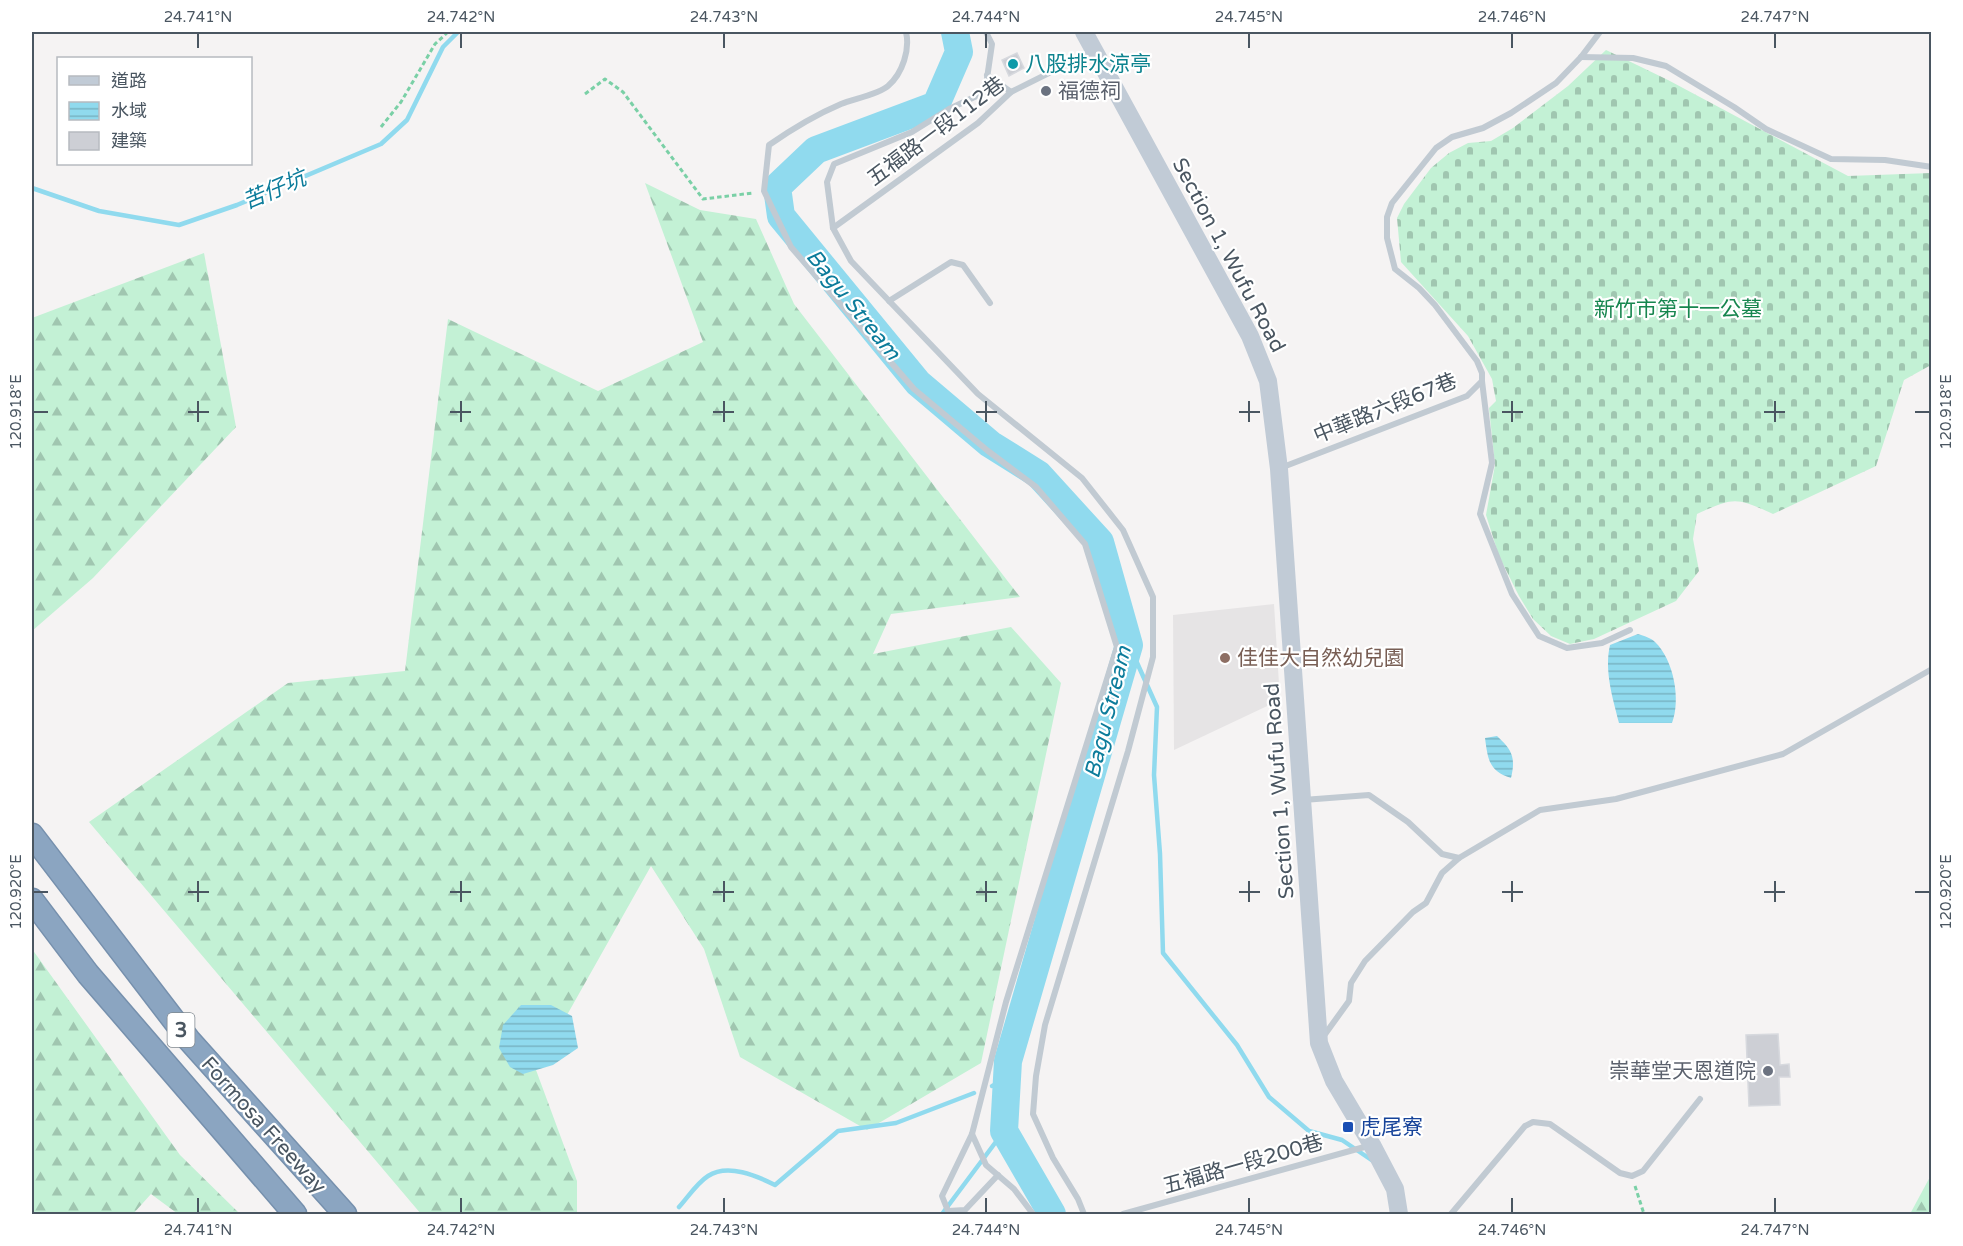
<svg xmlns="http://www.w3.org/2000/svg" width="1963" height="1246" font-family="'Varela Round','Noto Sans TC',sans-serif">
  <style>
    .education { fill: #e6e4e5 }
    .forest { fill: url(#forest-firs) }
    .cemetery { fill: url(#cemetery-stones) }
    .water { fill: url(#water-rules) }
    .lines { fill: none; stroke-linecap: round; stroke-linejoin: round }
    .stream { stroke: #90daee; stroke-width: 4.5 }
    .river { stroke: #90daee; stroke-width: 28 }
    .building { fill: #cdcfd5; stroke: #d7d9de; stroke-width: 1.5 }
    .motorway-casing { stroke: #7690ad; stroke-width: 25 }
    .path { stroke: #7ad0a6; stroke-width: 3; stroke-dasharray: 4.5 3; stroke-linecap: butt }
    .service { stroke: #c1cad2; stroke-width: 6 }
    .secondary { stroke: #c1cbd6; stroke-width: 18 }
    .motorway { stroke: #8ba5c1; stroke-width: 22 }
    .ticks { fill: none; stroke: #4a5661; stroke-width: 2 }
    .culture-dot { fill: #0f9aa8; stroke: #fff; stroke-width: 2 }
    .worship-dot { fill: #6b7280; stroke: #fff; stroke-width: 2 }
    .education-dot { fill: #8d6e63; stroke: #fff; stroke-width: 2 }
    .transit-dot { fill: #1a4fb4; stroke: #fff; stroke-width: 2 }
    .labels { text-anchor: middle; stroke-width: 4.5; stroke-linejoin: round; paint-order: stroke }
    .shield { fill: #fff; stroke: #808990; stroke-width: 1.5 }
    .shield-label { font-size: 20px; font-weight: bold; fill: #4a5661 }
    .culture-label { font-size: 21px; fill: #0d838f; stroke: #fff; text-anchor: start }
    .worship-label { font-size: 21px; fill: #5b616d; stroke: #fff; text-anchor: start }
    .street-label { font-size: 21px; fill: #4a5661; stroke: #fff }
    .park-label { font-size: 21px; fill: #17864f; stroke: #fff }
    .education-label { font-size: 21px; fill: #785e54; stroke: #fff; text-anchor: start }
    .transit-label { font-size: 21px; fill: #164399; stroke: #fff; text-anchor: start }
    .water-label { font-size: 22px; font-style: italic; fill: #0c7c9b; stroke: #fff }
    .neatline { fill: none; stroke: #4a5661; stroke-width: 2 }
    .ticks-label { font-size: 15px; text-anchor: middle; fill: #4a5661 }
  </style>
  <defs>
    <pattern id="forest-firs" width="22" height="20" patternUnits="userSpaceOnUse" patternTransform="scale(1.5)"><rect width="22" height="20" fill="#c3f1d5"/><path d="M5 1l3.5 6h-7zM16 11l3.5 6h-7z" fill="#a0c6b0"/></pattern>
    <pattern id="cemetery-stones" width="16" height="16" patternUnits="userSpaceOnUse" patternTransform="scale(1.5)"><rect width="16" height="16" fill="#c3f1d5"/><path d="M2 7V4a2 2 0 0 1 4 0v3zM10 15v-3a2 2 0 0 1 4 0v3z" fill="#a0c6b0"/></pattern>
    <pattern id="water-rules" width="6" height="5" patternUnits="userSpaceOnUse" patternTransform="scale(1.5)"><rect width="6" height="5" fill="#90daee"/><path d="M0 2.5h6" fill="none" stroke="#78b4c4"/></pattern>
  </defs>
  <rect width="100%" height="100%" fill="#f5f3f3"/>
  <!-- education -->
  <polygon class="education" points="1274,604 1280,700 1174,750 1173,615"/>
  <!-- forest -->
  <g class="forest">
    <polygon points="645,183 700,210 756,219 794,304 1020,597 891,614 873,654 1011,627 1061,683 981,1063 867,1130 740,1057 704,949 651,866 536,1070 577,1181 577,1214 421,1214 89,822 288,683 405,671 448,319 598,391 703,342"/>
    <polygon points="204,253 236,427 93,578 32,631 32,318"/>
    <polygon points="32,949 180,1155 240,1214 178,1214 151,1194 133,1214 32,1214"/>
    <polygon points="1931,1175 1931,1214 1910,1214"/>
  </g>
  <!-- cemetery -->
  <path class="cemetery" d="M1606,50L1668,80L1848,176L1931,173V365L1904,380L1876,466L1773,514C1736,497 1734,497 1697,514L1693,539L1699,571L1676,601L1594,639L1570,644L1551,636L1533,619L1519,596L1499,556L1486,515L1495,465L1489,408L1496,401L1492,379L1468,336L1401,262L1397,218L1404,204L1431,168L1449,153L1468,143L1491,141L1513,128L1568,86Z"/>
  <!-- water -->
  <g class="water">
    <path d="M1638,634C1644,636 1651,638 1655,642C1674,660 1681,700 1672,723H1619C1613,699 1604,671 1610,645Z"/>
    <path d="M1497,736C1512,750 1516,757 1511,778C1489,771 1488,760 1485,738Z"/>
    <polygon points="521,1005 551,1005 572,1016 578,1048 553,1065 523,1074 510,1067 499,1048 503,1025"/>
  </g>
  <g class="lines">
    <!-- stream -->
    <g class="stream">
      <polyline points="32,188 99,211 179,225 237,205 381,144 407,120 443,47 458,32"/>
      <polyline points="1129,645 1157,707 1154,775 1160,854 1163,953 1237,1045 1269,1097 1309,1131 1342,1140 1373,1161"/>
      <polyline points="992,1086 1007,1079"/>
      <path d="M679,1207C688,1197 697,1183 708,1176C728,1163 757,1176 775,1185L838,1131L896,1123L974,1093"/>
      <polyline points="942,1214 1004,1131"/>
    </g>
    <!-- river -->
    <polyline class="river" points="955,32 959,52 936,105 816,150 777,187 781,216 918,383 990,444 1038,474 1100,542 1129,645 1008,1061 1004,1131 1052,1214"/>
  </g>
  <!-- building -->
  <g class="building">
    <polygon points="1017,53 1024,68 1009,76 1002,60"/>
    <polygon points="1778,1034 1780,1065 1789,1064 1790,1077 1779,1077 1780,1105 1749,1106 1746,1035"/>
  </g>
  <g class="lines">
    <!-- motorway casing -->
    <g class="motorway-casing">
      <g id="motorway">
        <polyline points="32,835 189,1040 345,1214"/>
        <polyline points="32,900 88,974 295,1214"/>
      </g>
    </g>
    <!-- path -->
    <g class="path">
      <polyline points="585,94 605,79 623,92 703,199 753,193"/>
      <polyline points="381,127 401,102 435,44 448,32"/>
      <polyline points="1635,1186 1644,1214"/>
    </g>
    <!-- service -->
    <g class="service">
      <path d="M906,32C910,49 903,73 888,86C879,94 854,99 841,104C815,115 792,129 769,145L764,191L791,247L914,389L988,451L1036,487L1085,544L1117,647L1006,1002L972,1134L942,1196L948,1211L965,1210L998,1175"/>
      <polyline points="986,32 992,44 985,92 949,109 912,132 834,164 827,182 833,228 851,261 978,394 1082,478 1123,530 1153,597 1153,657 1128,751 1045,1025 1036,1076 1033,1114 1053,1158 1078,1199 1084,1214"/>
      <polyline points="1581,57 1633,58 1666,66 1734,107 1766,129 1831,159 1885,160 1932,167"/>
      <polyline points="987,75 1011,92"/>
      <polyline points="833,228 978,123 1011,92 1093,51"/>
      <polyline points="889,301 951,262 963,265 990,303"/>
      <polyline points="1482,381 1492,463 1480,514 1512,594 1539,636 1567,648 1602,643 1630,630"/>
      <polyline points="1283,467 1467,396 1482,381 1482,373 1477,361 1435,305 1419,288 1395,269 1387,238 1387,217 1392,203 1436,148 1452,137 1483,128 1511,113 1556,83 1581,57 1600,32"/>
      <polyline points="1303,800 1369,795 1408,822 1442,854 1459,858"/>
      <polyline points="1323,1037 1349,1001 1351,983 1365,961 1413,912 1426,903 1442,873 1459,858 1540,810 1616,799 1783,754 1932,669"/>
      <polyline points="972,1134 986,1165 1014,1189 1033,1214"/>
      <polyline points="1123,1214 1368,1146"/>
      <polyline points="1451,1214 1525,1126 1533,1122 1550,1124 1620,1173 1632,1176 1643,1171 1700,1099"/>
    </g>
    <!-- secondary -->
    <polyline class="secondary" points="1084,32 1250,336 1268,381 1279,469 1319,1043 1334,1081 1372,1145 1395,1189 1399,1214"/>
    <!-- motorway -->
    <use href="#motorway" class="motorway"/>
  </g>
  <!-- ticks -->
  <path class="ticks" d="M198,33V48M461,33V48M724,33V48M986,33V48M1249,33V48M1512,33V48M1775,33V48M198,401V422M461,401V422M724,401V422M986,401V422M1249,401V422M1512,401V422M1775,401V422M33,412H48M188,412H209M450,412H471M713,412H734M976,412H997M1239,412H1260M1502,412H1523M1764,412H1785M1915,412H1930M198,881V902M461,881V902M724,881V902M986,881V902M1249,881V902M1512,881V902M1775,881V902M33,892H48M188,892H209M450,892H471M713,892H734M976,892H997M1239,892H1260M1502,892H1523M1764,892H1785M1915,892H1930M198,1198V1213M461,1198V1213M724,1198V1213M986,1198V1213M1249,1198V1213M1512,1198V1213M1775,1198V1213"/>
  <!-- markers -->
  <circle class="culture-dot" cx="1013" cy="64" r="6"/>
  <g class="worship-dot">
    <circle cx="1046" cy="91" r="6"/>
    <circle cx="1768" cy="1071" r="6"/>
  </g>
  <circle class="education-dot" cx="1225" cy="658" r="6"/>
  <rect class="transit-dot" x="1342" y="1121" width="12" height="12" rx="3"/>
  <g class="labels">
    <!-- shield labels -->
    <rect class="shield" x="167.5" y="1013" width="27" height="34" rx="4.5"/>
    <g class="shield-label">
      <text x="181" y="1037">3</text>
    </g>
    <!-- culture labels -->
    <g class="culture-label">
      <text x="1025" y="71">八股排水涼亭</text>
    </g>
    <!-- worship labels -->
    <g class="worship-label">
      <text x="1058" y="98">福德祠</text>
      <text x="1756" y="1078" text-anchor="end">崇華堂天恩道院</text>
    </g>
    <!-- street labels -->
    <g class="street-label">
      <text transform="translate(936 131) rotate(-37)" y="7">五福路一段112巷</text>
      <text transform="translate(1229 255) rotate(62)" y="7">Section 1, Wufu Road</text>
      <text transform="translate(1385 408) rotate(-22)" y="7">中華路六段67巷</text>
      <text transform="translate(1279 791) rotate(-94)" y="7">Section 1, Wufu Road</text>
      <text transform="translate(264 1125) rotate(48)" y="7">Formosa Freeway</text>
      <text transform="translate(1243 1164) rotate(-16)" y="7">五福路一段200巷</text>
    </g>
    <!-- park labels -->
    <g class="park-label">
      <text x="1678" y="316">新竹市第十一公墓</text>
    </g>
    <!-- education labels -->
    <g class="education-label">
      <text x="1237" y="665">佳佳大自然幼兒園</text>
    </g>
    <!-- transit labels -->
    <g class="transit-label">
      <text x="1360" y="1134">虎尾寮</text>
    </g>
    <!-- water labels -->
    <g class="water-label">
      <text transform="translate(274 189) rotate(-23)" y="8">苦仔坑</text>
      <text transform="translate(854 304) rotate(51)" y="8">Bagu Stream</text>
      <text transform="translate(1107 712) rotate(-76)" y="8">Bagu Stream</text>
    </g>
  </g>
  <!-- border -->
  <rect width="1963" height="1246" fill="none" stroke="#ffffff" stroke-width="66"/>
  <!-- legend -->
  <rect x="57" y="57" width="195" height="108" fill="#ffffff" stroke="#b7bbc0" stroke-width="1.5"/>
  <rect x="69" y="76" width="30" height="9" fill="#c1cbd6" stroke="#b7bbc0" stroke-width="1.5"/>
  <text x="111" y="87" font-size="18" fill="#4a5661">道路</text>
  <rect x="69" y="102" width="30" height="18" fill="url(#water-rules)" stroke="#b7bbc0" stroke-width="1.5"/>
  <text x="111" y="117" font-size="18" fill="#4a5661">水域</text>
  <rect x="69" y="132" width="30" height="18" fill="#cdcfd5" stroke="#b7bbc0" stroke-width="1.5"/>
  <text x="111" y="147" font-size="18" fill="#4a5661">建築</text>
  <rect x="33" y="33" width="1897" height="1180" class="neatline"/>
  <g class="ticks-label">
    <text x="198" y="22">24.741°N</text>
    <text x="461" y="22">24.742°N</text>
    <text x="724" y="22">24.743°N</text>
    <text x="986" y="22">24.744°N</text>
    <text x="1249" y="22">24.745°N</text>
    <text x="1512" y="22">24.746°N</text>
    <text x="1775" y="22">24.747°N</text>
    <text transform="translate(1946 412) rotate(-90)" y="5">120.918°E</text>
    <text transform="translate(16 412) rotate(-90)" y="5">120.918°E</text>
    <text transform="translate(1946 892) rotate(-90)" y="5">120.920°E</text>
    <text transform="translate(16 892) rotate(-90)" y="5">120.920°E</text>
    <text x="198" y="1235">24.741°N</text>
    <text x="461" y="1235">24.742°N</text>
    <text x="724" y="1235">24.743°N</text>
    <text x="986" y="1235">24.744°N</text>
    <text x="1249" y="1235">24.745°N</text>
    <text x="1512" y="1235">24.746°N</text>
    <text x="1775" y="1235">24.747°N</text>
  </g>
</svg>
